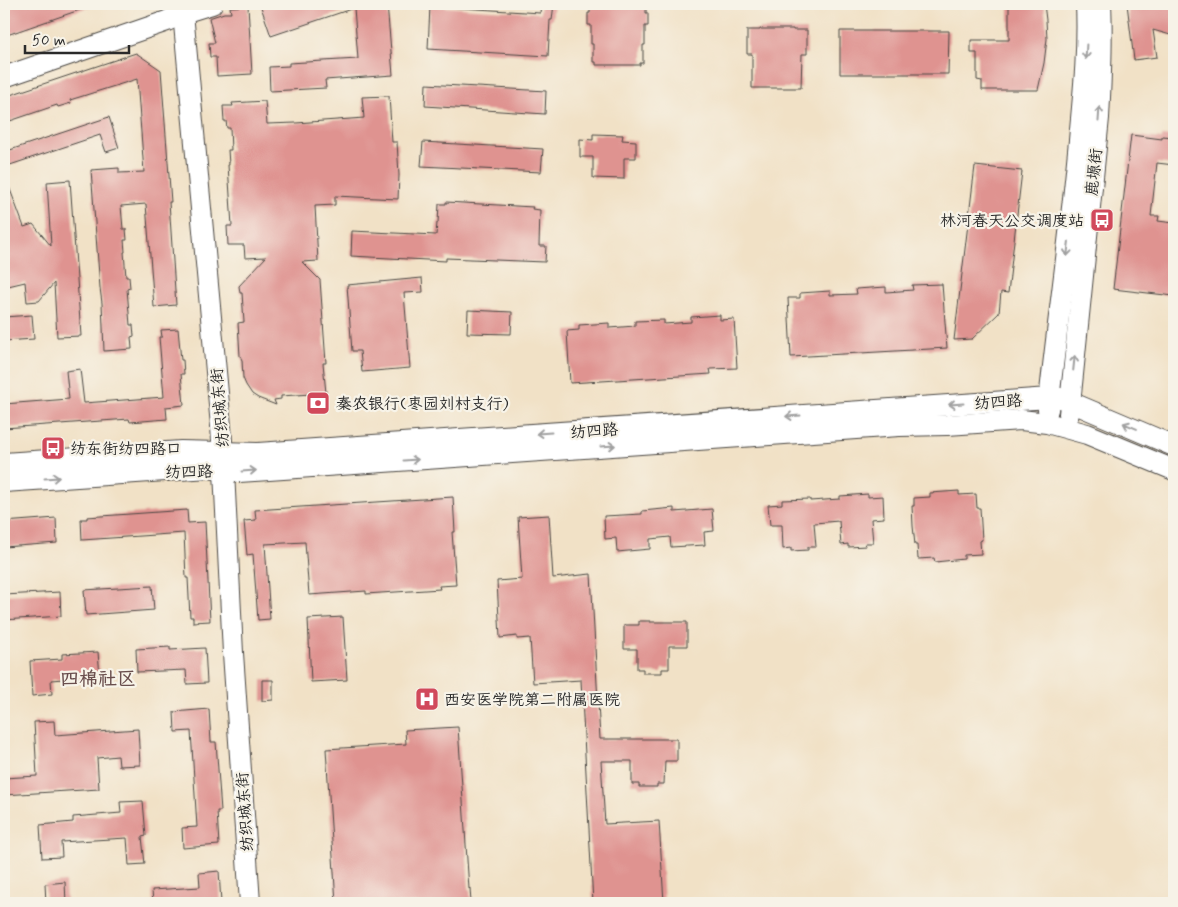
<svg xmlns="http://www.w3.org/2000/svg" width="1178" height="907" font-family="Mynerve,'LXGW WenKai TC',sans-serif">
  <style>
    .building { fill: #df9390 }
    .lines { fill: none; stroke-linecap: round; stroke-linejoin: round }
    .minor-casing { stroke: #494642; stroke-width: 22 }
    .minor { stroke: #fff; stroke-width: 20 }
    .oneway { stroke: #a0a0a0 }
    .labels { text-anchor: middle; stroke-width: 4.5; stroke-linejoin: round; paint-order: stroke }
    .street-label { font-size: 16px; fill: #2b2b2b; stroke: #f7f3e8 }
    .poi-label { font-size: 16px; fill: #2b2b2b; stroke: #f7f3e8; text-anchor: start }
    .quarter-label { font-size: 19px; font-weight: bold; fill: #6a4f4e; stroke: #f7f3e8 }
  </style>
  <rect width="100%" height="100%" fill="#f7f3e8"/>
  <filter id="ink" filterUnits="userSpaceOnUse"><feTurbulence type="fractalNoise" baseFrequency=".02" numOctaves="2"/><feDisplacementMap in="SourceGraphic" scale="10" xChannelSelector="R" yChannelSelector="G"/><feConvolveMatrix kernelMatrix="1 2 1 2 8 2 1 2 1" color-interpolation-filters="sRGB"/></filter>
  <filter id="wash" filterUnits="userSpaceOnUse"><feTurbulence type="fractalNoise" baseFrequency=".0096" numOctaves="4" result="noise"/><feDisplacementMap in="SourceGraphic" scale="20" xChannelSelector="R" yChannelSelector="G"/><feGaussianBlur stdDeviation="1.12" result="paint"/><feColorMatrix in="noise" values="0 0 0 0 0 0 0 0 0 0 0 0 0 0 0 0 0 1.4 0 .05"/><feComposite in="paint" operator="in"/></filter>
  <g filter="url(#wash)">
    <rect width="100%" height="100%" fill="#f1e1c6"/>
    <g id="blocks">
      <!-- building -->
      <g class="building">
        <polygon points="19,4 91,4 91,6 4,36 4,9"/>
        <polygon points="260,4 387,4 393,75 325,80 326,88 270,91 269,67 289,66 289,63 358,59 354,8 271,36"/>
        <polygon points="541,4 554,4 552,20 550,20 548,56 428,49 430,6 540,13"/>
        <polygon points="590,4 646,4 646,13 648,13 648,26 645,26 645,45 643,45 643,63 640,63 640,65 596,65 596,62 593,62 593,44 591,44 591,25 588,25 588,13 590,13"/>
        <polygon points="1009,4 1044,4 1046,20 1047,39 1044,63 1038,90 982,90 982,81 977,80 977,53 971,53 971,40 1009,40"/>
        <polygon points="1127,4 1174,4 1174,36 1153,30 1157,57 1134,60"/>
        <polygon points="248,6 252,74 217,76 216,57 210,57 209,43 215,43 209,18 224,13 231,13 230,7"/>
        <polygon points="760,29 793,29 793,30 807,30 807,54 802,54 801,88 752,88 752,54 747,54 747,30 760,30"/>
        <polygon points="840,31 949,31 948,74 840,74"/>
        <polygon points="136,53 161,70 171,202 169,202 176,305 154,307 146,204 121,206 123,229 126,229 127,240 124,240 125,252 124,252 126,277 129,277 130,288 127,289 130,325 133,325 134,336 131,337 132,349 104,351 102,303 100,288 91,170 119,168 119,173 144,172 137,79 70,100 71,103 58,107 57,105 4,123 4,97"/>
        <polygon points="426,84 546,91 545,114 425,106"/>
        <polygon points="389,96 392,142 397,142 399,175 398,199 335,196 335,205 315,206 318,261 302,262 320,280 326,363 323,363 326,393 281,396 281,399 274,400 276,405 258,398 252,394 246,385 243,378 242,360 240,356 238,323 244,322 242,293 240,293 239,286 266,257 245,258 244,245 228,245 227,226 232,226 228,165 229,165 228,150 231,150 230,128 227,128 226,121 224,121 223,106 233,106 232,103 265,101 267,124 296,123 364,118 362,97"/>
        <polygon points="109,117 119,148 106,152 100,135 7,166 4,157 4,152"/>
        <polygon points="593,134 623,135 622,140 636,141 636,158 624,158 624,179 593,178 593,157 580,157 580,139 593,140"/>
        <polygon points="1131,135 1162,139 1162,136 1174,137 1174,165 1157,163 1151,216 1159,216 1158,221 1174,223 1174,296 1113,289"/>
        <polygon points="423,142 543,149 541,172 421,166"/>
        <polygon points="975,166 1022,171 1008,293 1001,292 999,313 972,339 954,340"/>
        <polygon points="4,176 5,176 24,227 33,224 51,246 47,182 70,180 81,336 57,337 54,283 39,301 27,302 25,282 4,287"/>
        <polygon points="446,202 533,207 532,209 540,210 539,246 546,246 545,262 446,258 446,261 351,256 352,231 436,235 437,223 438,223 439,204 446,204"/>
        <polygon points="422,278 423,292 404,293 410,368 362,372 360,351 352,351 347,285"/>
        <polygon points="942,284 947,348 791,357 788,298 800,298 800,293 830,291 830,295 857,294 856,289 886,287 886,292 913,290 912,285"/>
        <polygon points="468,310 512,312 511,334 467,333"/>
        <polygon points="32,315 34,339 4,341 4,317"/>
        <polygon points="720,315 720,320 734,319 737,368 710,369 711,374 570,383 567,331 579,330 579,325 609,323 609,328 635,326 635,321 664,320 664,324 691,322 691,317"/>
        <polygon points="178,329 181,360 183,360 184,374 181,374 184,405 166,407 167,419 130,422 129,419 4,428 4,404 69,399 66,371 80,369 84,403 164,397 159,337 162,337 161,330"/>
        <polygon points="959,491 959,495 976,494 977,508 980,508 982,540 980,541 981,554 964,555 964,559 935,562 934,558 918,559 917,545 915,545 913,526 912,506 914,506 914,498 930,497 930,493"/>
        <polygon points="868,494 868,497 883,496 884,518 871,519 873,543 865,543 866,546 848,547 848,544 841,545 839,521 814,523 816,547 808,547 808,550 791,551 791,548 783,549 782,525 770,525 768,505 782,504 782,500 810,499 810,501 840,499 840,496"/>
        <polygon points="453,497 455,532 452,532 456,585 439,586 440,589 366,594 366,591 309,595 305,542 265,544 270,619 258,620 253,554 247,555 244,521 256,520 255,510"/>
        <polygon points="674,508 674,512 712,509 714,531 704,532 705,545 671,547 670,537 650,539 650,549 617,552 616,538 605,539 604,516 642,514 642,511"/>
        <polygon points="187,510 188,523 205,522 210,621 193,622 193,617 190,617 188,578 186,578 184,533 82,540 81,519 87,519 87,517"/>
        <polygon points="549,515 553,578 591,574 600,739 677,739 677,761 665,761 664,784 657,784 657,787 639,787 639,784 632,784 632,761 601,761 605,824 659,821 664,903 593,903 581,680 533,683 530,638 517,639 517,636 500,638 497,581 522,579 518,517"/>
        <polygon points="56,518 57,543 4,547 4,522"/>
        <polygon points="152,586 154,610 86,615 84,590"/>
        <polygon points="60,592 61,616 4,620 4,595"/>
        <polygon points="343,617 347,680 311,682 308,619"/>
        <polygon points="639,621 650,621 650,622 687,622 687,646 669,646 669,669 662,669 662,673 643,673 643,669 637,669 637,649 624,649 624,625 639,625"/>
        <polygon points="170,647 170,650 205,648 207,683 187,684 186,670 137,672 136,649"/>
        <polygon points="98,652 100,676 51,680 52,694 32,696 30,661 62,659 62,654"/>
        <polygon points="262,680 273,680 273,700 262,701"/>
        <polygon points="209,709 211,742 216,742 221,811 217,811 219,845 183,848 182,828 197,827 191,731 175,732 174,712"/>
        <polygon points="54,721 55,735 138,729 140,765 119,766 118,756 97,758 99,789 4,795 4,778 37,776 34,722"/>
        <polygon points="458,727 469,889 470,888 471,903 336,903 326,749 406,744 405,730"/>
        <polygon points="143,801 146,836 142,837 145,864 129,865 127,838 61,842 62,857 42,858 40,825 73,822 73,817 121,813 120,802"/>
        <polygon points="219,871 221,903 153,903 152,890 200,887 199,873"/>
        <polygon points="65,882 66,903 46,903 45,884"/>
      </g>
    </g>
  </g>
  <g filter="url(#ink)">
    <use href="#blocks" fill-opacity="0" stroke="#494642" stroke-width="1"/>
    <g class="lines">
      <!-- minor casing -->
      <g class="minor-casing">
        <g id="minor">
          <polyline points="180,4 183,13 221,426 224,471 233,653 250,903"/>
          <polyline points="4,77 167,21 183,13 212,4"/>
          <path d="M1048,410C1058,316 1072,223 1080,129C1084,87 1088,46 1086,4"/>
          <path d="M1069,414L1099,118C1101,80 1103,42 1101,4"/>
          <polyline points="4,463 181,451 258,453 1049,398 1061,398 1174,446"/>
          <polyline points="4,482 209,468 224,471 239,472 899,426 947,425 1021,420 1047,423 1087,434 1174,470"/>
        </g>
      </g>
      <!-- minor -->
      <use href="#minor" class="minor"/>
    </g>
    <!-- one-way arrows -->
    <defs><path id="oneway-shaft" d="M-6 0H5M1.5-3L5.5 0L1.5 3" fill="none" stroke-width="1.6" stroke-linecap="round" stroke-linejoin="round" transform="scale(1.25)"/></defs>
    <g class="oneway">
      <use href="#oneway-shaft" transform="translate(1086 52) rotate(93)"/>
      <use href="#oneway-shaft" transform="translate(1099 114) rotate(-86)"/>
      <use href="#oneway-shaft" transform="translate(1068 249) rotate(97)"/>
      <use href="#oneway-shaft" transform="translate(1074 363) rotate(-84)"/>
      <use href="#oneway-shaft" transform="translate(956 404) rotate(176)"/>
      <use href="#oneway-shaft" transform="translate(793 416) rotate(176)"/>
      <use href="#oneway-shaft" transform="translate(1130 426) rotate(-157)"/>
      <use href="#oneway-shaft" transform="translate(544 433) rotate(176)"/>
      <use href="#oneway-shaft" transform="translate(608 446) rotate(-4)"/>
      <use href="#oneway-shaft" transform="translate(411 460) rotate(-4)"/>
      <use href="#oneway-shaft" transform="translate(249 471) rotate(-4)"/>
      <use href="#oneway-shaft" transform="translate(52 478) rotate(-4)"/>
    </g>
  </g>
  <!-- icons -->
  <defs>
    <g id="bus-square" transform="scale(1.25)"><rect x="-9" y="-9" width="18" height="18" rx="4" fill="#d1495b" stroke="#f7f3e8"/><path d="M-5-6H5V4H4V6H2V4H-2V6H-4V4H-5ZM-3.5-4V0h7V-4ZM-3.5 1.2v1.5H-2V1.2ZM2 1.2v1.5H3.5V1.2Z" fill="#fff"/></g>
    <g id="bank-square" transform="scale(1.25)"><rect x="-9" y="-9" width="18" height="18" rx="4" fill="#d1495b" stroke="#f7f3e8"/><path d="M-6-4H6V4H-6ZM0-2.3a2.3 2.3 0 1 0 0 4.6a2.3 2.3 0 1 0 0-4.6Z" fill="#fff"/></g>
    <g id="hospital-square" transform="scale(1.25)"><rect x="-9" y="-9" width="18" height="18" rx="4" fill="#d1495b" stroke="#f7f3e8"/><path d="M-5-5h3v3.5h4V-5h3V5h-3V1.5h-4V5h-3Z" fill="#fff"/></g>
  </defs>
  <g fill-rule="evenodd">
    <use href="#bus-square" x="1102" y="220"/>
    <use href="#bank-square" x="318" y="403"/>
    <use href="#bus-square" x="53" y="448"/>
    <use href="#hospital-square" x="427" y="699"/>
  </g>
  <g class="labels">
    <!-- street labels -->
    <g class="street-label">
      <text transform="translate(1093 172) rotate(-84)" y="6">鹿塬街</text>
      <text transform="translate(998 401) rotate(-4)" y="6">纺四路</text>
      <text transform="translate(219 408) rotate(-95)" y="6">纺织城东街</text>
      <text transform="translate(594 430) rotate(-4)" y="6">纺四路</text>
      <text transform="translate(189 471) rotate(-1)" y="6">纺四路</text>
      <text transform="translate(244 812) rotate(-94)" y="6">纺织城东街</text>
    </g>
    <!-- poi labels -->
    <g class="poi-label">
      <text x="1084" y="226" text-anchor="end">林河春天公交调度站</text>
      <text x="336" y="409">秦农银行(枣园刘村支行)</text>
      <text x="70" y="454">纺东街纺四路口</text>
      <text x="444" y="705">西安医学院第二附属医院</text>
    </g>
    <!-- quarter labels -->
    <g class="quarter-label">
      <text x="98" y="685">四棉社区</text>
    </g>
  </g>
  <!-- margin -->
  <rect width="1178" height="907" fill="none" stroke="#f7f3e8" stroke-width="20"/>
  <!-- scale -->
  <path d="M25 45v8h104v-8" fill="none" stroke="#2b2b2b" stroke-width="2.5"/>
  <text x="32" y="45" font-size="15" fill="#2b2b2b" stroke="#f7f3e8" stroke-width="4" paint-order="stroke">50 m</text>
</svg>
